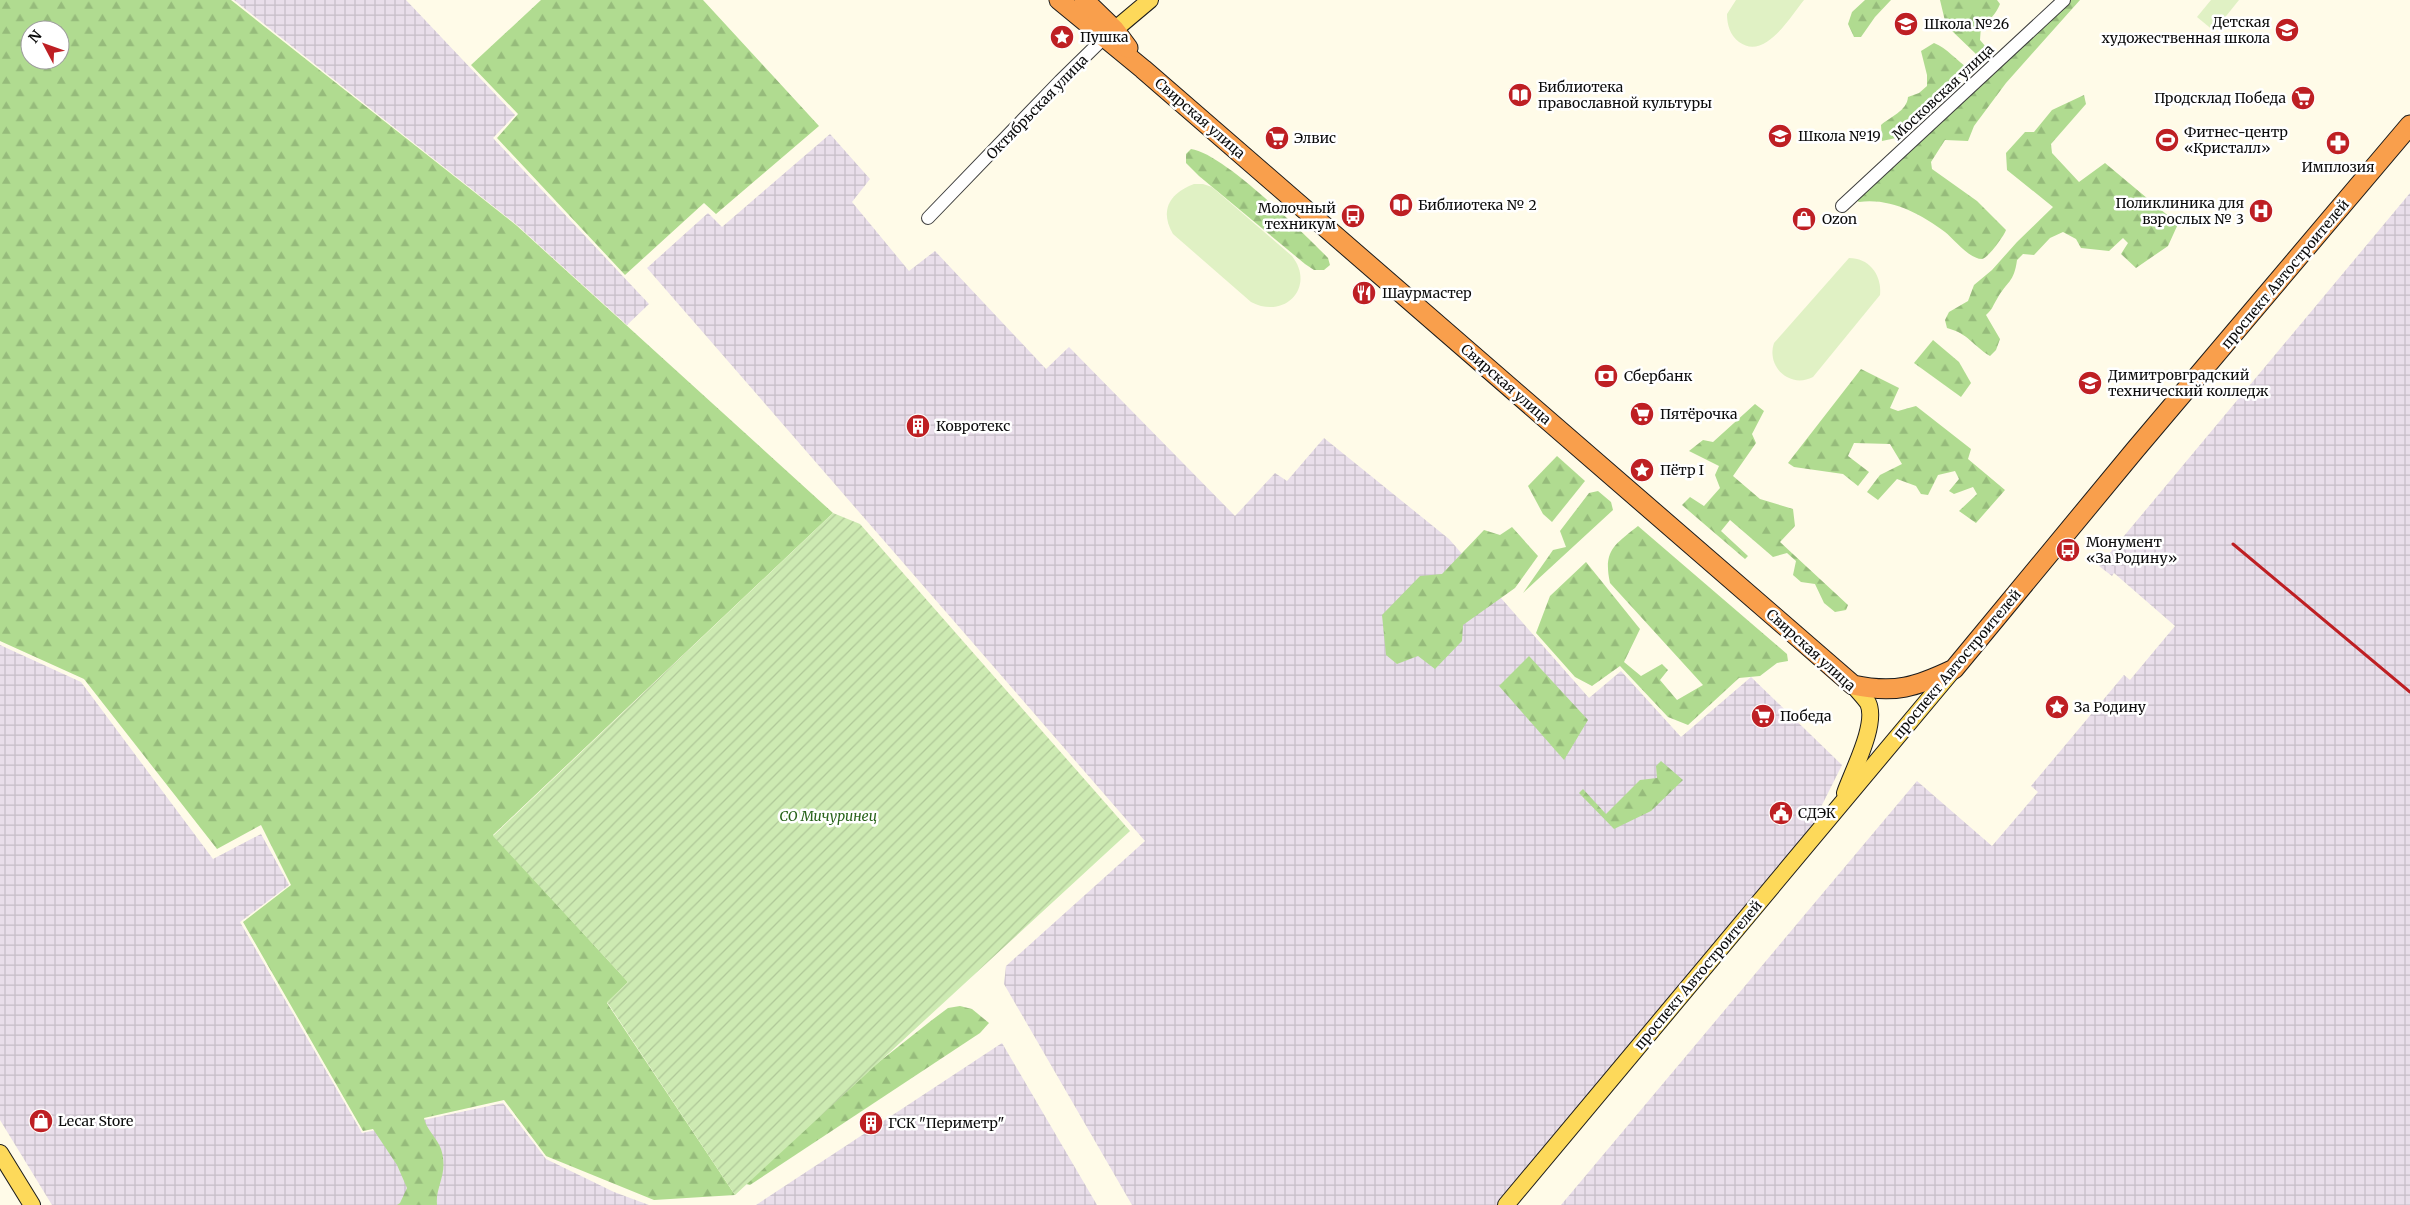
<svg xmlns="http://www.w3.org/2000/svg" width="2410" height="1205" font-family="Merriweather,serif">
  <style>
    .industrial { fill: url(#industrial-grid) }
    .forest { fill: url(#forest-firs); fill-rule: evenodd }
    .garden { fill: url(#garden-furrows) }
    .pitch { fill: #e0f1c4 }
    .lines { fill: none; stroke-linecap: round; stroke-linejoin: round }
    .minor-casing { stroke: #3e3e3e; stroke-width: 14 }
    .major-casing { stroke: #1c1c1c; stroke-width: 18 }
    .highway-casing { stroke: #1c1c1c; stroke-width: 21 }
    .minor { stroke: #fff; stroke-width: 12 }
    .major { stroke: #fdd95a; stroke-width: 16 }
    .highway { stroke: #f99f4c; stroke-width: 19 }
    .rail { stroke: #be1f23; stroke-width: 3 }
    .labels { text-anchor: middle; stroke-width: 5; stroke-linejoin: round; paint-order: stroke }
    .poi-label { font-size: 14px; fill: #0b0b0b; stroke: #fff; text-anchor: start }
    .street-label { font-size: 14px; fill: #0b0b0b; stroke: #fff }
    .park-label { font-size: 14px; font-style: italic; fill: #28631a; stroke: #fff }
  </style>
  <defs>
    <pattern id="industrial-grid" width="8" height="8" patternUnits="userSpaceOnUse" patternTransform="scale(1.25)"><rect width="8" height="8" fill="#e9deea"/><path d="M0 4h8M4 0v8" fill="none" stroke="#c6bdc7"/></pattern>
    <pattern id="forest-firs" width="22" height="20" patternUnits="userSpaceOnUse" patternTransform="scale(1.25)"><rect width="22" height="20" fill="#b0db90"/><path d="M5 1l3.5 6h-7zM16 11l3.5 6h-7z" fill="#96bb7b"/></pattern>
    <pattern id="garden-furrows" width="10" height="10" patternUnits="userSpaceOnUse" patternTransform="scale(1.25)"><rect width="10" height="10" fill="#cdeab2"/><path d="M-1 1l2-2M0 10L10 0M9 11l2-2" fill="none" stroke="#afc798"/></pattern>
  </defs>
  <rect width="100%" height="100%" fill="#fffbe8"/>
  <!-- industrial -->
  <g class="industrial">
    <polygon points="234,0 406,0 515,115 493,138 649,304 627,325 517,225"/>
    <polygon points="830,134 870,179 852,202 909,271 935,251 1046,369 1069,347 1235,516 1275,473 1287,481 1324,438 1449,539 1589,698 1621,671 1681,737 1751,677 1842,765 1811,827 1497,1205 1132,1205 1004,984 1006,966 1145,841 647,268 708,213 722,227"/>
    <polygon points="2410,193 2410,1205 1561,1205 1917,781 1992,846 2038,792 2031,786 2124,675 2130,680 2175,626 2114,573 2112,576 2099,566"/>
    <polygon points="0,645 81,682 213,859 261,834 289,885 240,922 362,1133 503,1103 546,1159 614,1192 649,1205 52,1205 0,1120"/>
    <polygon points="1002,1043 1097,1205 756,1205"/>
  </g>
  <!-- forest -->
  <g class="forest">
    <path d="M0,0H231L516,225L833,513L493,835L628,982L607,1003L735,1195L654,1200L546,1156L504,1100L424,1118C426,1129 437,1138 441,1149C449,1174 435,1186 437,1205H397L400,1203L407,1188L397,1165L373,1129L363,1131L243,922L291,885L261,825L217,849L84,679L0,641ZM30,30H60V60H30Z"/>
    <polygon points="541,0 703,0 819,126 716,214 704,203 625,275 497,138 518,114 471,65"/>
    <polygon points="1865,0 1891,0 1875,17 1861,37 1854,37 1848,24 1852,12"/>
    <path d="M1940,0H1997L2000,4C1996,14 1990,20 1981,25L1980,40L1986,47L1976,54L1951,30L1945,21Z"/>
    <path d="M2071,0H2080L2006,83L1974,126L1968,141L1945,140L1931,162L1932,169L1977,201L2006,230C2004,236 1988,258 1982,259C1969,259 1954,239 1945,232C1919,213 1891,198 1859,202L1855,199Z"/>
    <path d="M1934,43C1947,48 1957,61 1969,69L1896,138L1882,141L1881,125C1890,117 1907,111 1908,97L1919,93L1927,86V75L1921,51Z"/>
    <path d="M2084,95L2086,104L2051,144L2052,153L2079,182L2105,163L2178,224L2168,246L2136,268L2121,254L2128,243L2123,238L2109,251L2081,248L2076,239L2063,232L2050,238L2034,255L2023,254L2017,260C2014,283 2007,281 1997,299C1993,305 1993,309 1986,315L2000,339L1996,350L1990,356C1972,345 1969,334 1947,328L1945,320L1949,312L1968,301L1974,285L1992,270L2017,242L2053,207L2007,170L2006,153L2025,132H2034L2052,110Z"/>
    <path d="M1191,149C1223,153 1302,232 1328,258L1330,265L1324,270H1314L1305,264L1199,176L1186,163V154Z"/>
    <polygon points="1933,340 1959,362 1971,383 1961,397 1914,363"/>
    <polygon points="1861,369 1899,388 1890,408 1898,411 1916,406 1971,449 1968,459 2005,490 1976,523 1959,511 1977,494 1973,487 1954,494 1949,491 1959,479 1955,471 1938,475 1928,495 1921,494 1916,486 1897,479 1878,500 1867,492 1880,475 1902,464 1890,444 1854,443 1848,456 1869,472 1858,486 1843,474 1794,467 1788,463"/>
    <polygon points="1755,404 1764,411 1752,434 1756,443 1733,476 1760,499 1793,509 1795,526 1780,542 1848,605 1846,610 1835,612 1824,603 1815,584 1801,582 1793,575 1796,561 1787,553 1773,557 1730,520 1721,531 1748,556 1745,559 1682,505 1690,497 1704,506 1720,488 1715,475 1719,466 1689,451 1703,440 1713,442"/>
    <polygon points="1557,456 1585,481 1552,522 1543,514 1528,486"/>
    <polygon points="1598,491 1611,502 1613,510 1523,593 1553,550 1566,547 1560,531 1589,493"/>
    <path d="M1638,526L1787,654L1788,661L1777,663L1760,676L1739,678L1688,725L1668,717L1620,666L1592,686L1575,677L1536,633L1550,596L1586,562L1640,629L1624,662L1641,676L1662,664L1668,670L1660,680L1677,700L1703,685L1610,583C1603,551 1614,545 1638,526Z"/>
    <polygon points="1512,527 1538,556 1515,588 1463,625 1462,641 1435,669 1418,656 1397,664 1386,655 1382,615 1420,576 1442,574 1484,530 1500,535"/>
    <polygon points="1529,656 1588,720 1564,760 1499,686"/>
    <polygon points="1661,761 1683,780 1651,811 1614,829 1579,793 1583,789 1606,814 1640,780 1657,778 1656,766"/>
    <polygon points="960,1006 972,1009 989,1023 980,1033 750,1185 738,1182 827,1103 932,1020 948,1008"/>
  </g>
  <!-- garden -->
  <polygon class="garden" points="833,513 860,524 1130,831 735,1195 607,1002 628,982 493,836"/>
  <!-- pitch -->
  <g class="pitch">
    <path d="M1736,0H1804C1790,17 1765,61 1739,42C1730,35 1727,25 1727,14Z"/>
    <polygon points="2211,0 2239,0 2214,31 2197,17"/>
    <path d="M1194,184H1203L1212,187L1292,256C1316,287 1285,320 1251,302L1173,234C1159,210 1170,193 1194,184Z"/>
    <path d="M1849,258C1870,258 1882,276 1880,295L1813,377C1790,389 1766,367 1774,343Z"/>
  </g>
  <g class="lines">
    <!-- minor casing -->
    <g class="minor-casing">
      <g id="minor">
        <polyline points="1842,206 2064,0"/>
        <polyline points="928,218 1060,81 1104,38"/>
      </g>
    </g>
    <!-- major casing -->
    <g class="major-casing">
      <g id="major">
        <polyline points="1106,37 1150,0"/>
        <path d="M1845,793C1852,772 1878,724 1868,703C1864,697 1857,690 1853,685"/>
        <polyline points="0,1153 32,1205"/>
        <polyline points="1506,1205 1954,669"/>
      </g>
    </g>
    <!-- highway casing -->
    <g class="highway-casing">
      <g id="highway">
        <path d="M1059,0L1143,69L1853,685C1895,694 1916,687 1954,669L2135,450L2410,125"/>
        <polyline points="1084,0 1114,29 1128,48"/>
      </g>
    </g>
    <!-- minor -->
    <use href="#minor" class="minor"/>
    <!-- major -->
    <use href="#major" class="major"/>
    <!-- highway -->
    <use href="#highway" class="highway"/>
    <!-- rail -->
    <polyline class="rail" points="2233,544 2410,692"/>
  </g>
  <!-- icons -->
  <defs>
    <g id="school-disc" transform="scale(1.25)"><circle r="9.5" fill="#be1f23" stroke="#fff"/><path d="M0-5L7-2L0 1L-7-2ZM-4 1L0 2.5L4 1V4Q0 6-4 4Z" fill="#fff"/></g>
    <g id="sight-disc" transform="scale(1.25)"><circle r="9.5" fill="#be1f23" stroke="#fff"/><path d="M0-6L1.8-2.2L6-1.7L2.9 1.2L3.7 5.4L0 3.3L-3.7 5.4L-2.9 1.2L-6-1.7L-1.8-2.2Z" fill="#fff"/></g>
    <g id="library-disc" transform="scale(1.25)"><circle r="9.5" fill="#be1f23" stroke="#fff"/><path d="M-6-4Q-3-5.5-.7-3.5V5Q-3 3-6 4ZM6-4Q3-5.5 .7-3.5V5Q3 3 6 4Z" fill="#fff"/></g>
    <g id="supermarket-disc" transform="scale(1.25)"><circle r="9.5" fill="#be1f23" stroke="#fff"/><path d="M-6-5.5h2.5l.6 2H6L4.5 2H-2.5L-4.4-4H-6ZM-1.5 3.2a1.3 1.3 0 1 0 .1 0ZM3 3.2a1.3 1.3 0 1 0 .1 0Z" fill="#fff"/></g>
    <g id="stadium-disc" transform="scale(1.25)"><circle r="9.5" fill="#be1f23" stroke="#fff"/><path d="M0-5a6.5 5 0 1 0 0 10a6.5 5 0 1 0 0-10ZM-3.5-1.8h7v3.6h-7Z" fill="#fff"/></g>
    <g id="pharmacy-disc" transform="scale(1.25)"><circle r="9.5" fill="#be1f23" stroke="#fff"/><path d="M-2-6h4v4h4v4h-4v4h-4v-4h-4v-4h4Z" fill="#fff"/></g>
    <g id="hospital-disc" transform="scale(1.25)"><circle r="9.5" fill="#be1f23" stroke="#fff"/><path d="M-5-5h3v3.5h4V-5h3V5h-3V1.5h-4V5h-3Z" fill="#fff"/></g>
    <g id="bus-disc" transform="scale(1.25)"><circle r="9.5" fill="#be1f23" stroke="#fff"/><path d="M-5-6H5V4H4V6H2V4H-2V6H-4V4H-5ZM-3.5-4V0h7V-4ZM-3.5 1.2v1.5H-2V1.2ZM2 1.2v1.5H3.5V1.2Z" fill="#fff"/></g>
    <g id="shop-disc" transform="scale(1.25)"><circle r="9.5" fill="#be1f23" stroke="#fff"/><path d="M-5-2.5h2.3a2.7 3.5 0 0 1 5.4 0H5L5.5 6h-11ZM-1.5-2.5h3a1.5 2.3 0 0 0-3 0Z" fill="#fff"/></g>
    <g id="restaurant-disc" transform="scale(1.25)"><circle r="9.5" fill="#be1f23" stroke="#fff"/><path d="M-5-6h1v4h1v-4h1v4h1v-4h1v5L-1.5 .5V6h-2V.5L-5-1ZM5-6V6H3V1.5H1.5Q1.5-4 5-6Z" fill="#fff"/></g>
    <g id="bank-disc" transform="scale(1.25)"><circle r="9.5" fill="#be1f23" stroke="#fff"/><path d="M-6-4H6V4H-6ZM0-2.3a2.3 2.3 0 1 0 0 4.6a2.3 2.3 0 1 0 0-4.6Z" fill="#fff"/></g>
    <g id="university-disc" transform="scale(1.25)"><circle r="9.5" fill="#be1f23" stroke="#fff"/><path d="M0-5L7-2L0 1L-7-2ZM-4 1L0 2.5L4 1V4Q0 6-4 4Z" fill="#fff"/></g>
    <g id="building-disc" transform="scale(1.25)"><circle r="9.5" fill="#be1f23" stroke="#fff"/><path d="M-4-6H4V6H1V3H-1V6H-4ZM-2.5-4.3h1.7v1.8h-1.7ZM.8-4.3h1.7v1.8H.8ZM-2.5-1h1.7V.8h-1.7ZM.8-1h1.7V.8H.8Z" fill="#fff"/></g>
    <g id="civic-disc" transform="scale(1.25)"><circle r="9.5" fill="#be1f23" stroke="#fff"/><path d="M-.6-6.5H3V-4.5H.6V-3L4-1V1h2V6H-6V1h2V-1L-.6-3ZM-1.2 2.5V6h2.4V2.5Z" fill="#fff"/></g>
  </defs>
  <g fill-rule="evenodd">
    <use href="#school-disc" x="1906" y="24"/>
    <use href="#school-disc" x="2287" y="30"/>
    <use href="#sight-disc" x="1062" y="37"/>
    <use href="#library-disc" x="1520" y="95"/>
    <use href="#supermarket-disc" x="2303" y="98"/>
    <use href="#school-disc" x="1780" y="136"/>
    <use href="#supermarket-disc" x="1277" y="138"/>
    <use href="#stadium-disc" x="2167" y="140"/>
    <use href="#pharmacy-disc" x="2338" y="143"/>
    <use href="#library-disc" x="1401" y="205"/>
    <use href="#hospital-disc" x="2261" y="211"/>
    <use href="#bus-disc" x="1353" y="216"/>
    <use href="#shop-disc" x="1804" y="219"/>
    <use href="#restaurant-disc" x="1364" y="293"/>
    <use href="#bank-disc" x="1606" y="376"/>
    <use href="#university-disc" x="2090" y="383"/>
    <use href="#supermarket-disc" x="1642" y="414"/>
    <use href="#building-disc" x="918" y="426"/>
    <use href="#sight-disc" x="1642" y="470"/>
    <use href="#bus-disc" x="2068" y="550"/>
    <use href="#sight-disc" x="2057" y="707"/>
    <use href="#supermarket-disc" x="1763" y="716"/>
    <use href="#civic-disc" x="1781" y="813"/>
    <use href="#shop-disc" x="41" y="1121"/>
    <use href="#building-disc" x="871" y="1123"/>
  </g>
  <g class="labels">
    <!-- poi labels -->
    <g class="poi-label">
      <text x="2270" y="27" text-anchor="end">Детская<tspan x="2270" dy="16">художественная школа</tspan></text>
      <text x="1924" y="29">Школа №26</text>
      <text x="1080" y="42">Пушка</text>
      <text x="1538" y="92">Библиотека<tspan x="1538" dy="16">православной культуры</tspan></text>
      <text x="2286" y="103" text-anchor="end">Продсклад Победа</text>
      <text x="2184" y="137">Фитнес-центр<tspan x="2184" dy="16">«Кристалл»</tspan></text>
      <text x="1798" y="141">Школа №19</text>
      <text x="1294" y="143">Элвис</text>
      <text x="2338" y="172" text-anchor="middle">Имплозия</text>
      <text x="2244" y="208" text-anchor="end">Поликлиника для<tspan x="2244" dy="16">взрослых № 3</tspan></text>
      <text x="1418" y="210">Библиотека № 2</text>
      <text x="1336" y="213" text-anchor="end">Молочный<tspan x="1336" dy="16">техникум</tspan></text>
      <text x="1822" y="224">Ozon</text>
      <text x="1382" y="298">Шаурмастер</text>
      <text x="2108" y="380">Димитровградский<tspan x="2108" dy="16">технический колледж</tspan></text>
      <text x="1624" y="381">Сбербанк</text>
      <text x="1660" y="419">Пятёрочка</text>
      <text x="936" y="431">Ковротекс</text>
      <text x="1660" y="475">Пётр I</text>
      <text x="2086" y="547">Монумент<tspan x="2086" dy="16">«За Родину»</tspan></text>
      <text x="2074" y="712">За Родину</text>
      <text x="1780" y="721">Победа</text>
      <text x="1798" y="818">СДЭК</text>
      <text x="58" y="1126">Lecar Store</text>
      <text x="888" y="1128">ГСК "Периметр"</text>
    </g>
    <!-- street labels -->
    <g class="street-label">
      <text transform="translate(1943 92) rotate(-43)" y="5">Московская улица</text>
      <text transform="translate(1037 107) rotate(-46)" y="5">Октябрьская улица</text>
      <text transform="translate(1200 118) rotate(41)" y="5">Свирская улица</text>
      <text transform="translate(2285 274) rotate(-50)" y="5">проспект Автостроителей</text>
      <text transform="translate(1506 384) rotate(41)" y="5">Свирская улица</text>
      <text transform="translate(1811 650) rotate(42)" y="5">Свирская улица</text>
      <text transform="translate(1957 664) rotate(-50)" y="5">проспект Автостроителей</text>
      <text transform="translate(1698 975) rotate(-50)" y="5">проспект Автостроителей</text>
    </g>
    <!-- park labels -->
    <g class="park-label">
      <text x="828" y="821">СО Мичуринец</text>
    </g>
  </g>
  <!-- north arrow -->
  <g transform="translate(45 45) rotate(311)"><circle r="24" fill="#ffffff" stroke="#9d9d9d"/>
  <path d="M0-4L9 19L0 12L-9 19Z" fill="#be1f23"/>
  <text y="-8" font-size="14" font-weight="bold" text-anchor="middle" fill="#0b0b0b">N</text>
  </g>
</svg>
